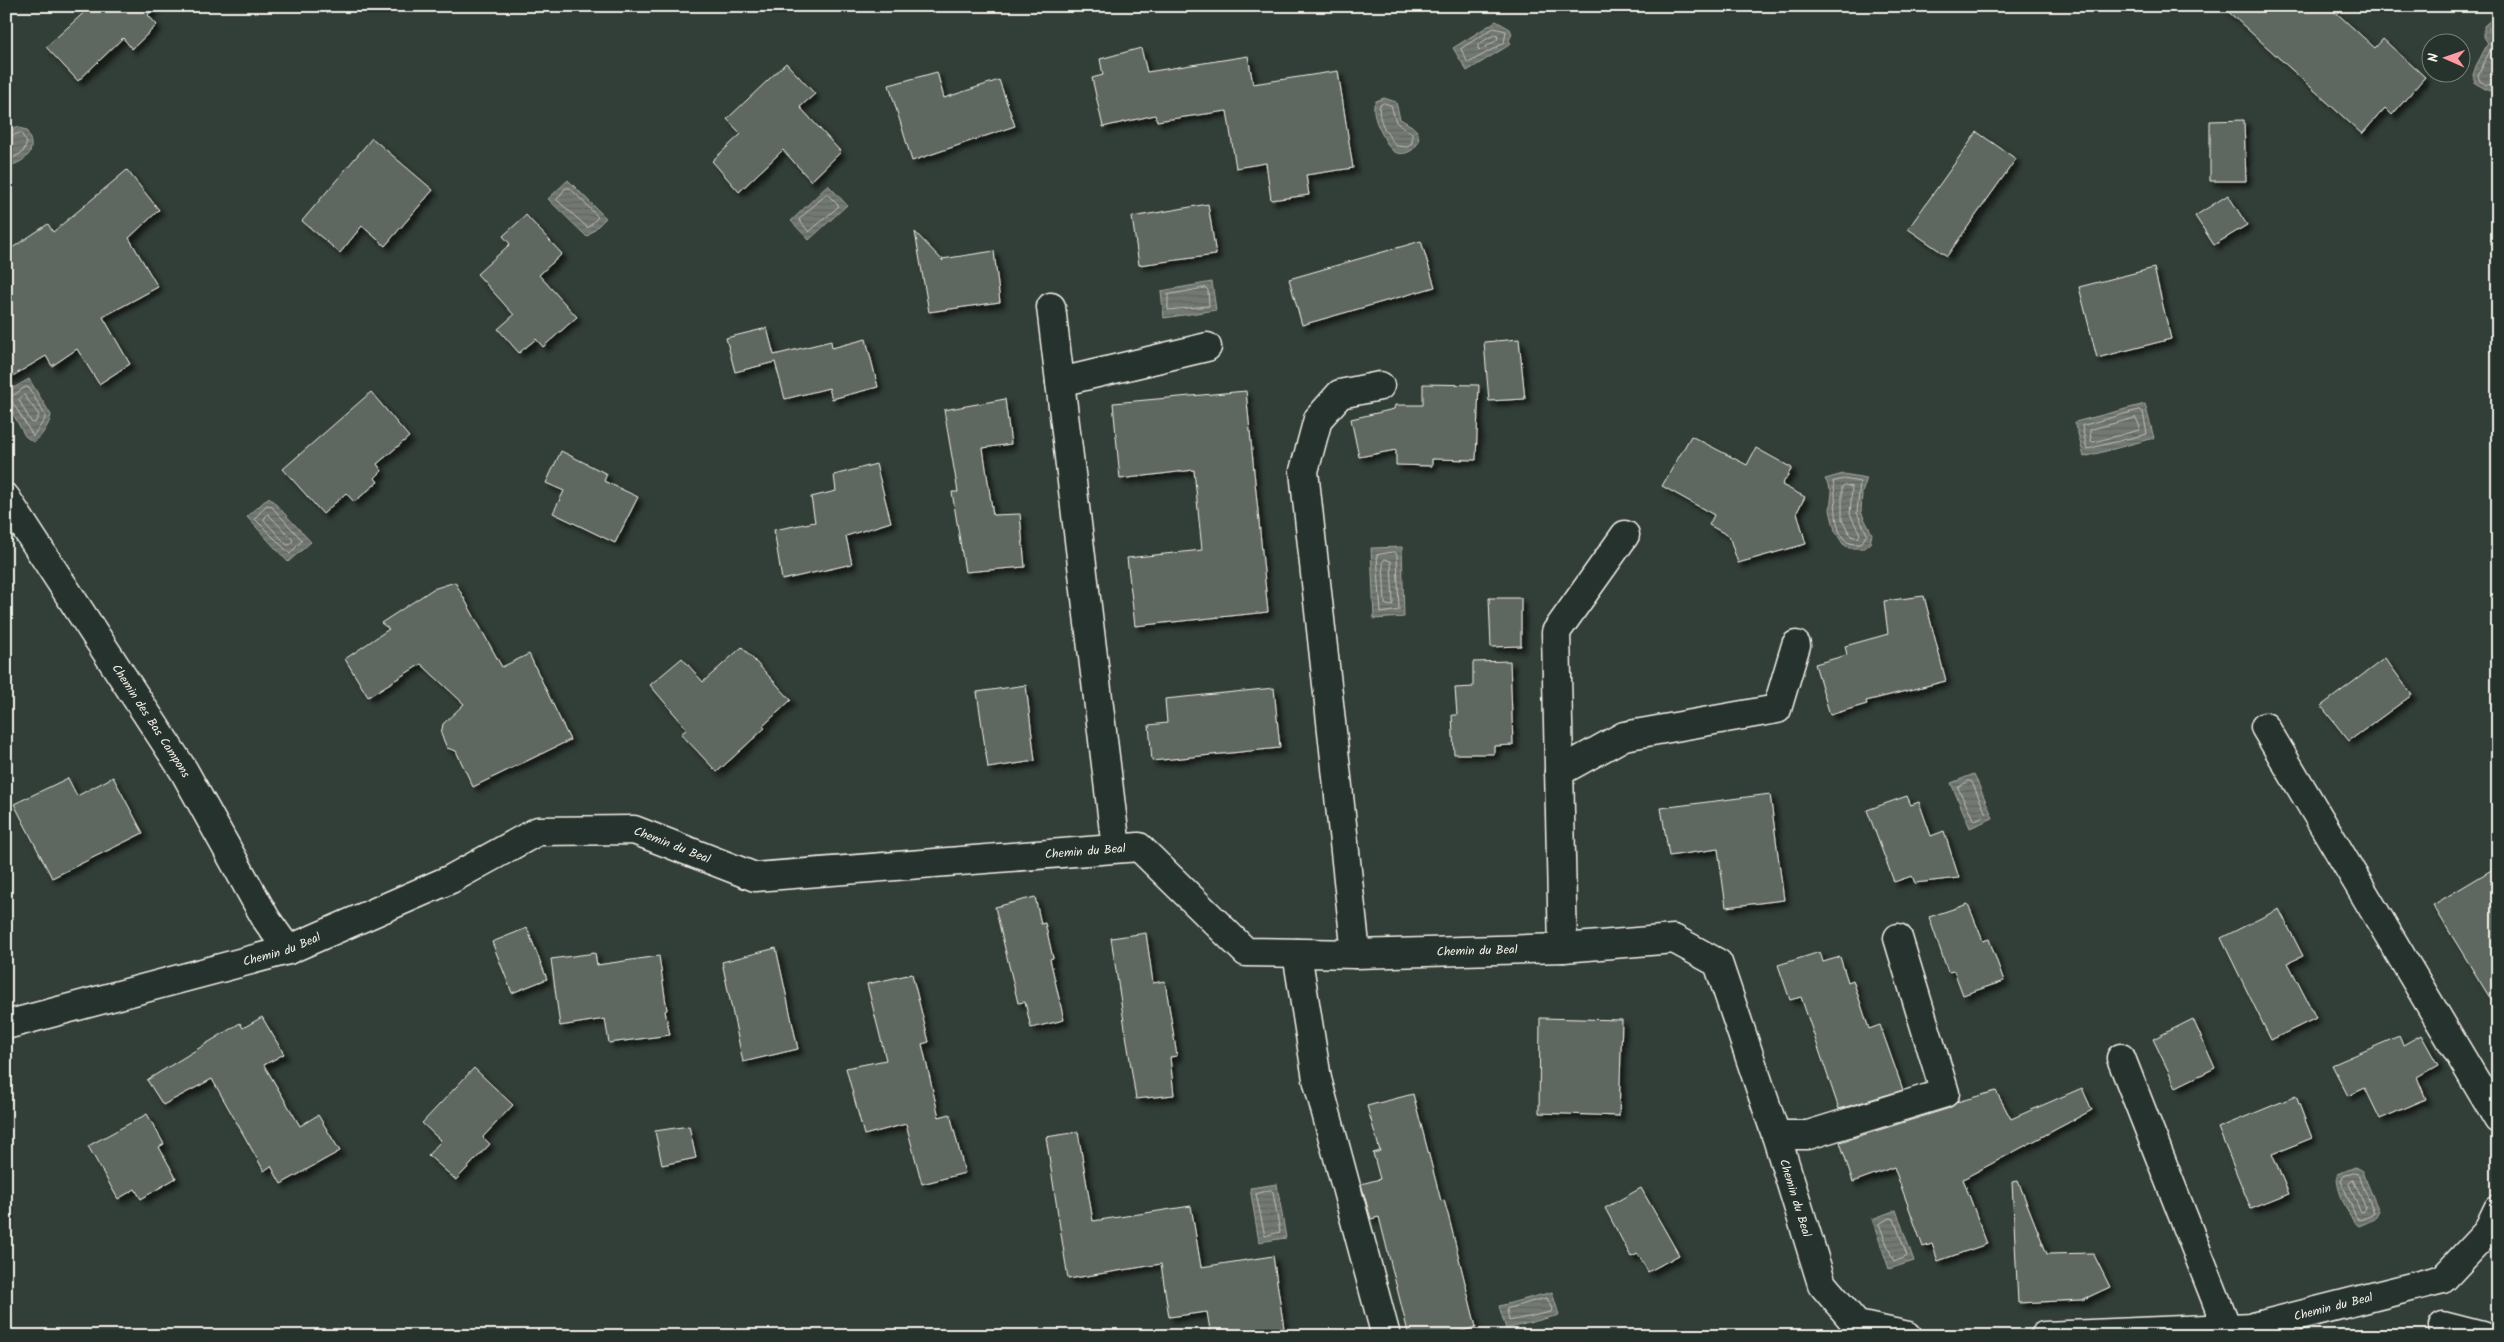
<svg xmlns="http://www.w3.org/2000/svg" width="2504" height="1342" font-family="Kalam,sans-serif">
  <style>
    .water { fill: url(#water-rules); stroke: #a6a9a1 }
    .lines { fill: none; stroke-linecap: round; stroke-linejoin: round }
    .shore { stroke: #c0c1b9; stroke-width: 1 }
    .building { fill: #5f6861; stroke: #f4f1e8; filter: url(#shadow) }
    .minor-casing { stroke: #f4f1e8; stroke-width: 31 }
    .minor { stroke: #26332d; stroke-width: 28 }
    .labels { text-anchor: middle; stroke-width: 5; stroke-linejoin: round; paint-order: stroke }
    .street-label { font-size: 12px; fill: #f4f1e8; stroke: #26332d }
  </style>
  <defs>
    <pattern id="water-rules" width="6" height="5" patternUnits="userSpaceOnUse" patternTransform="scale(1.25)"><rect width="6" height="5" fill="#727972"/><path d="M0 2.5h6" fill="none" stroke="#60635e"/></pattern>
    <filter id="shadow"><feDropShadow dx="4.5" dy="4.5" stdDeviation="2.5" flood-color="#0009"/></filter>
  </defs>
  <rect width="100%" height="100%" fill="#323e38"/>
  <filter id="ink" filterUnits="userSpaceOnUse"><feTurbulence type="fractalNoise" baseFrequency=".02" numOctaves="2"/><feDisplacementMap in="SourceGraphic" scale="10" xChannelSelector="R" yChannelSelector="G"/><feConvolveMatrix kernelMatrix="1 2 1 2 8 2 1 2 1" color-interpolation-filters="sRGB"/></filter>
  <g filter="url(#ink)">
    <!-- water -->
    <g class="water">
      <polygon points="2493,18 2498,19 2498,86 2489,91 2475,83 2473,75 2476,66 2488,43 2484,37 2484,26"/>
      <polygon points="1496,21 1510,29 1512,34 1509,40 1511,44 1467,71 1453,48"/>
      <path d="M1384,98L1396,102L1400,119C1405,122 1412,125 1416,130C1426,144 1406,160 1393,151C1388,147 1385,140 1382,134C1377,125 1373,115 1374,105L1376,101Z"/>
      <path d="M16,127L26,130C38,151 28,161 6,167V132Z"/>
      <polygon points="568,180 606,218 587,237 548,199"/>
      <polygon points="828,185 847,205 809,240 791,221"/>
      <polygon points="1212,282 1216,310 1164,318 1161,291"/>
      <path d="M29,379L51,415C50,423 41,439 33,442L25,436L6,401V392Z"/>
      <polygon points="2145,404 2154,438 2084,457 2075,422"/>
      <polygon points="1843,474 1867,478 1862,493 1861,512 1872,534 1870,543 1864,548 1849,548 1843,544 1835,531 1830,510 1832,492 1825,479"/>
      <polygon points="269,497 311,542 288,562 247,517"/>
      <polygon points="1402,547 1404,617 1374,619 1371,548"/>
      <polygon points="1974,774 1993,818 1970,828 1951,783"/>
      <path d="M2355,1167L2362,1171L2379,1211L2375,1219L2359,1226C2350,1221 2333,1183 2338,1174Z"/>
      <polygon points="1277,1184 1286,1238 1259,1242 1250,1188"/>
      <polygon points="1896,1210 1914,1261 1889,1269 1872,1219"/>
      <polygon points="1552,1292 1559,1315 1506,1329 1499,1306"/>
    </g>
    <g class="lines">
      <!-- shore -->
      <g class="shore">
        <polyline points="2498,23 2489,28 2493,44 2478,76 2480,81 2486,85 2498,83"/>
        <polygon points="1494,28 1506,31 1504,43 1468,63 1461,49"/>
        <polygon points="1494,35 1498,36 1497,40 1481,50 1478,49 1478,45"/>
        <path d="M1384,103L1391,105L1396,122L1412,134V143L1408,147L1396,146C1388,135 1376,119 1380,105Z"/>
        <polyline points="6,137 21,133 27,143 23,152 6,162"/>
        <polygon points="566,188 570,188 598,217 588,228 557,200"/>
        <polygon points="827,194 839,206 809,232 799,220"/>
        <polygon points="1206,288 1208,290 1209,306 1168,310 1168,295"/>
        <polygon points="26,387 29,388 45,415 45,419 33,436 10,398"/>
        <polygon points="24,395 39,415 35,423 31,422 19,400"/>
        <polygon points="2140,410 2143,412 2147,434 2087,449 2082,426"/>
        <polygon points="2136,418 2140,427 2139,430 2094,442 2091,441 2090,430"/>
        <path d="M1844,479L1860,482L1857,513L1867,534L1861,544C1828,548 1839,500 1833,482Z"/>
        <polygon points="1845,485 1852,487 1850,514 1860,534 1858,538 1851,536 1842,520 1842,487"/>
        <polygon points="267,505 271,506 302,540 290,554 255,519"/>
        <polygon points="268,514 293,540 290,545 287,545 264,520"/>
        <polygon points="1395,552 1397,555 1399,610 1381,613 1377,555"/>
        <polygon points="1385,559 1391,561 1393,604 1390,606 1385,604 1383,562"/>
        <polygon points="1969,781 1972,782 1986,814 1974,821 1958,788"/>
        <polygon points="2354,1173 2358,1174 2374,1212 2372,1215 2360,1220 2356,1217 2341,1181 2344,1176"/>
        <polygon points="2353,1180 2366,1208 2363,1212 2360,1211 2349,1184"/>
        <polygon points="1271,1190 1273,1192 1280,1232 1265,1236 1256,1194"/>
        <polygon points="1891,1218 1894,1219 1907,1256 1894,1262 1879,1224"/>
        <polygon points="1547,1298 1552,1309 1551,1312 1509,1321 1507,1309"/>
      </g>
    </g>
    <!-- building -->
    <g class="building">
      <polygon points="91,6 157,6 148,15 157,25 132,49 123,38 78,81 46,47"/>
      <polygon points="2222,6 2329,6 2375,48 2383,39 2425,77 2392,115 2385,108 2362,134"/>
      <polygon points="1141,48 1147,72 1248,56 1253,84 1338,71 1353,168 1306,175 1309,195 1271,200 1266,163 1236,168 1227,111 1157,121 1155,115 1103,127 1092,78 1103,75 1100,59"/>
      <polygon points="786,63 815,94 800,107 841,152 811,181 783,150 739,192 712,161 741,134 727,119"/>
      <polygon points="937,72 944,98 999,80 1015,126 912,161 889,85"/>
      <polygon points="2244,120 2246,181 2210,181 2210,121"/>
      <polygon points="1977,132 2016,159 1947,256 1908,229"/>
      <polygon points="372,138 433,190 385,246 362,226 340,253 302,221"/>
      <polygon points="127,170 159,210 129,238 158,287 103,317 130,364 99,384 77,349 52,366 46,356 6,380 6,252 48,224 53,232"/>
      <polygon points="2228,195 2247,225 2214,245 2195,216"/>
      <polygon points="1208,204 1216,255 1139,265 1132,217"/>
      <polygon points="526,215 562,254 539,275 577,317 543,347 536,339 519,353 498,329 514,315 477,274 510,244 503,236"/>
      <polygon points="915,232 943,261 942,259 994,251 1000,302 929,312"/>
      <polygon points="1421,241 1435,287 1302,325 1289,279"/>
      <polygon points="2154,268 2171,339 2097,358 2079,287"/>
      <polygon points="767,328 774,355 831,341 832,348 866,339 878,387 832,399 829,388 785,399 775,362 735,372 726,338"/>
      <polygon points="1519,339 1525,399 1489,401 1484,342"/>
      <polygon points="1423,384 1479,385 1476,460 1432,459 1432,466 1396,465 1396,450 1359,457 1351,419 1394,409 1395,405 1423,405"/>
      <polygon points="1246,391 1268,612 1135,626 1127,558 1202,550 1194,470 1120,479 1113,403"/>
      <polygon points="371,392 409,437 377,464 382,471 375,478 378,482 354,502 346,493 323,514 283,469"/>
      <polygon points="1005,399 1011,444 983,448 993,515 1020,514 1025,567 965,572 952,492 958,492 944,410"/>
      <polygon points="1691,436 1747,465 1756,448 1792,468 1782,485 1805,497 1797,512 1806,544 1738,563 1729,536 1709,525 1714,515 1662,486"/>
      <polygon points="561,451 607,474 604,481 638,497 615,543 553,513 564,491 546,483"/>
      <polygon points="876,464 891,522 846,536 852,564 782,580 774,530 815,522 811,497 836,491 834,475"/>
      <polygon points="455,582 502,667 529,654 570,740 473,787 456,751 447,748 441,734 443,724 464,704 421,664 368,697 345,659 389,629 381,623 433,589"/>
      <polygon points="1924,596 1946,681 1866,701 1867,704 1830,715 1815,664 1847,655 1845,646 1888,634 1884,601"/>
      <polygon points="1489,598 1521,598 1521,646 1491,647"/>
      <polygon points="742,647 791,700 763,726 765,728 717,772 681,734 687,729 650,685 682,658 703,682"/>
      <polygon points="2385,658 2412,695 2349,741 2321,706"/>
      <polygon points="1510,661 1513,745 1494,746 1494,754 1454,754 1452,715 1457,715 1455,688 1473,687 1473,662"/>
      <polygon points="1026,685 1035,761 988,768 977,692"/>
      <polygon points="1274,688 1280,748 1152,761 1149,725 1167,723 1165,699"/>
      <polygon points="113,777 143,833 52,878 14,804 68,778 77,796"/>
      <polygon points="1770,794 1784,900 1726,907 1718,849 1669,856 1661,808"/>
      <polygon points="1907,796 1911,805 1919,802 1931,836 1944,831 1959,878 1915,883 1912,876 1894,882 1867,810"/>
      <polygon points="2498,866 2498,1011 2433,905"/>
      <polygon points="1035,897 1041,924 1045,923 1053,958 1050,959 1064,1020 1031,1028 1025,1002 1018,1003 995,907"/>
      <polygon points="1968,904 1983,941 1989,939 2004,981 1963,995 1954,971 1948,972 1929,917"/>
      <polygon points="2279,909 2303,956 2288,963 2316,1018 2271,1040 2221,938"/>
      <polygon points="527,928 547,979 512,993 492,942"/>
      <polygon points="1146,933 1153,983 1165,981 1177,1056 1170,1057 1174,1095 1136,1099 1111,938"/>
      <polygon points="776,948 798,1049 743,1062 722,962"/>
      <polygon points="1820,952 1823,962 1840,957 1848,982 1853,980 1869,1029 1880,1025 1903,1090 1839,1109 1801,997 1790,1000 1778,965"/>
      <polygon points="595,953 597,965 659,956 667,1010 665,1011 670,1035 609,1043 605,1019 560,1026 551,959"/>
      <polygon points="912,974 929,1042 922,1044 939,1117 950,1114 965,1173 922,1184 906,1124 864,1135 846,1068 886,1060 867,984"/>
      <polygon points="262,1017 284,1054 264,1065 300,1126 318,1115 340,1151 281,1184 271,1166 264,1171 212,1079 163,1105 147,1080 240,1023 243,1028"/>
      <polygon points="1540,1018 1622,1020 1619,1116 1539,1113"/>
      <polygon points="2193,1019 2215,1068 2176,1087 2153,1039"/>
      <polygon points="2421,1035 2438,1065 2417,1077 2426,1099 2380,1119 2365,1088 2348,1096 2332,1065 2399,1036 2403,1045"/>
      <polygon points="474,1068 513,1105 483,1137 490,1144 456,1180 428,1155 441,1141 422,1123"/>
      <polygon points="2082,1088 2092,1110 1963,1179 1987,1244 1938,1261 1932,1244 1923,1247 1894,1167 1853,1182 1840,1142 1950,1108 1957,1102 1996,1091 2011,1119"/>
      <polygon points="1413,1094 1441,1201 1444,1200 1449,1218 1476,1327 1444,1336 1409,1336 1379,1217 1371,1219 1361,1184 1380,1179 1373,1153 1380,1151 1367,1106"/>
      <polygon points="2296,1096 2312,1138 2272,1154 2289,1194 2251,1209 2218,1128"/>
      <polygon points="147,1114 164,1144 159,1147 176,1178 141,1199 135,1189 118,1199 88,1146"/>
      <polygon points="689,1126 696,1158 662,1165 655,1131"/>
      <polygon points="1078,1132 1093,1221 1191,1206 1201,1267 1273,1256 1284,1328 1229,1336 1211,1336 1207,1312 1169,1317 1161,1264 1068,1279 1046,1137"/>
      <polygon points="2018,1181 2047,1254 2093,1253 2110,1287 2082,1300 2018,1303 2012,1182"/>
      <polygon points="1641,1188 1679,1255 1648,1272 1638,1254 1631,1257 1605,1208"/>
    </g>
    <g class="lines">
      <!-- minor casing -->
      <g class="minor-casing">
        <g id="minor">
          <polyline points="1051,307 1116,848"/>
          <polyline points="1060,382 1207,347"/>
          <path id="s1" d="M6,498L184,771L266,919L288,950"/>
          <polyline points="2265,727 2498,1119"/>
          <polyline points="1559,772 1624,736 1777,709 1796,645"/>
          <polyline points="1563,948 1556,632 1625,535"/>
          <polyline points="1297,953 1317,1079 1386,1336"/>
          <polyline points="1356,954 1304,471 1318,419 1340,394 1380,386"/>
          <path id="s2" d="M6,1025L288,950L451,879L538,831L634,830L755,877L1139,847L1246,952L1356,954L1563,948L1674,939L1718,963L1776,1135L1822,1284L1857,1325L1908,1336"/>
          <polyline points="2121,1058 2227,1328"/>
          <polyline points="1776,1135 1808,1135 1945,1093 1898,938"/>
          <polyline points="2443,1326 2482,1336"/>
          <path id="s3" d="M2044,1336L2253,1327L2443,1279L2487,1232L2498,1209"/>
        </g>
      </g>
      <!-- minor -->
      <use href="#minor" class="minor"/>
    </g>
  </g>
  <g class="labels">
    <!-- street labels -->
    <g class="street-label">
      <text dy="4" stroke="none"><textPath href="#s1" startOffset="266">Chemin des Bas Campons</textPath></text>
      <text dy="4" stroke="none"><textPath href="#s2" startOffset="706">Chemin du Beal</textPath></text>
      <text dy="4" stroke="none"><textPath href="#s2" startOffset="1126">Chemin du Beal</textPath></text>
      <text dy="4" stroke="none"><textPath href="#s2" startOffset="286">Chemin du Beal</textPath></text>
      <text dy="4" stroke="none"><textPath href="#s2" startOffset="1561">Chemin du Beal</textPath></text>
      <text dy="4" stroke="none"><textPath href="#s2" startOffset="2056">Chemin du Beal</textPath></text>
      <text dy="4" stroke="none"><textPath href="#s3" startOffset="292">Chemin du Beal</textPath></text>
    </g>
  </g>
  <!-- margin -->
  <rect width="2504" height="1342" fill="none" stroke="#26332d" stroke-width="25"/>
  <rect x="12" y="12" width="2479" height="1317" fill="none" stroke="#f4f1e8" stroke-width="2" filter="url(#ink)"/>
  <!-- north arrow -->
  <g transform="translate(2446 58) rotate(272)"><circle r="24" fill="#26332d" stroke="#787f78"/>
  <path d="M0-4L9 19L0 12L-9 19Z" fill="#ff9aa2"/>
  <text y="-8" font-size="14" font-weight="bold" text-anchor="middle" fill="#f4f1e8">N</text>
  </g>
</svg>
